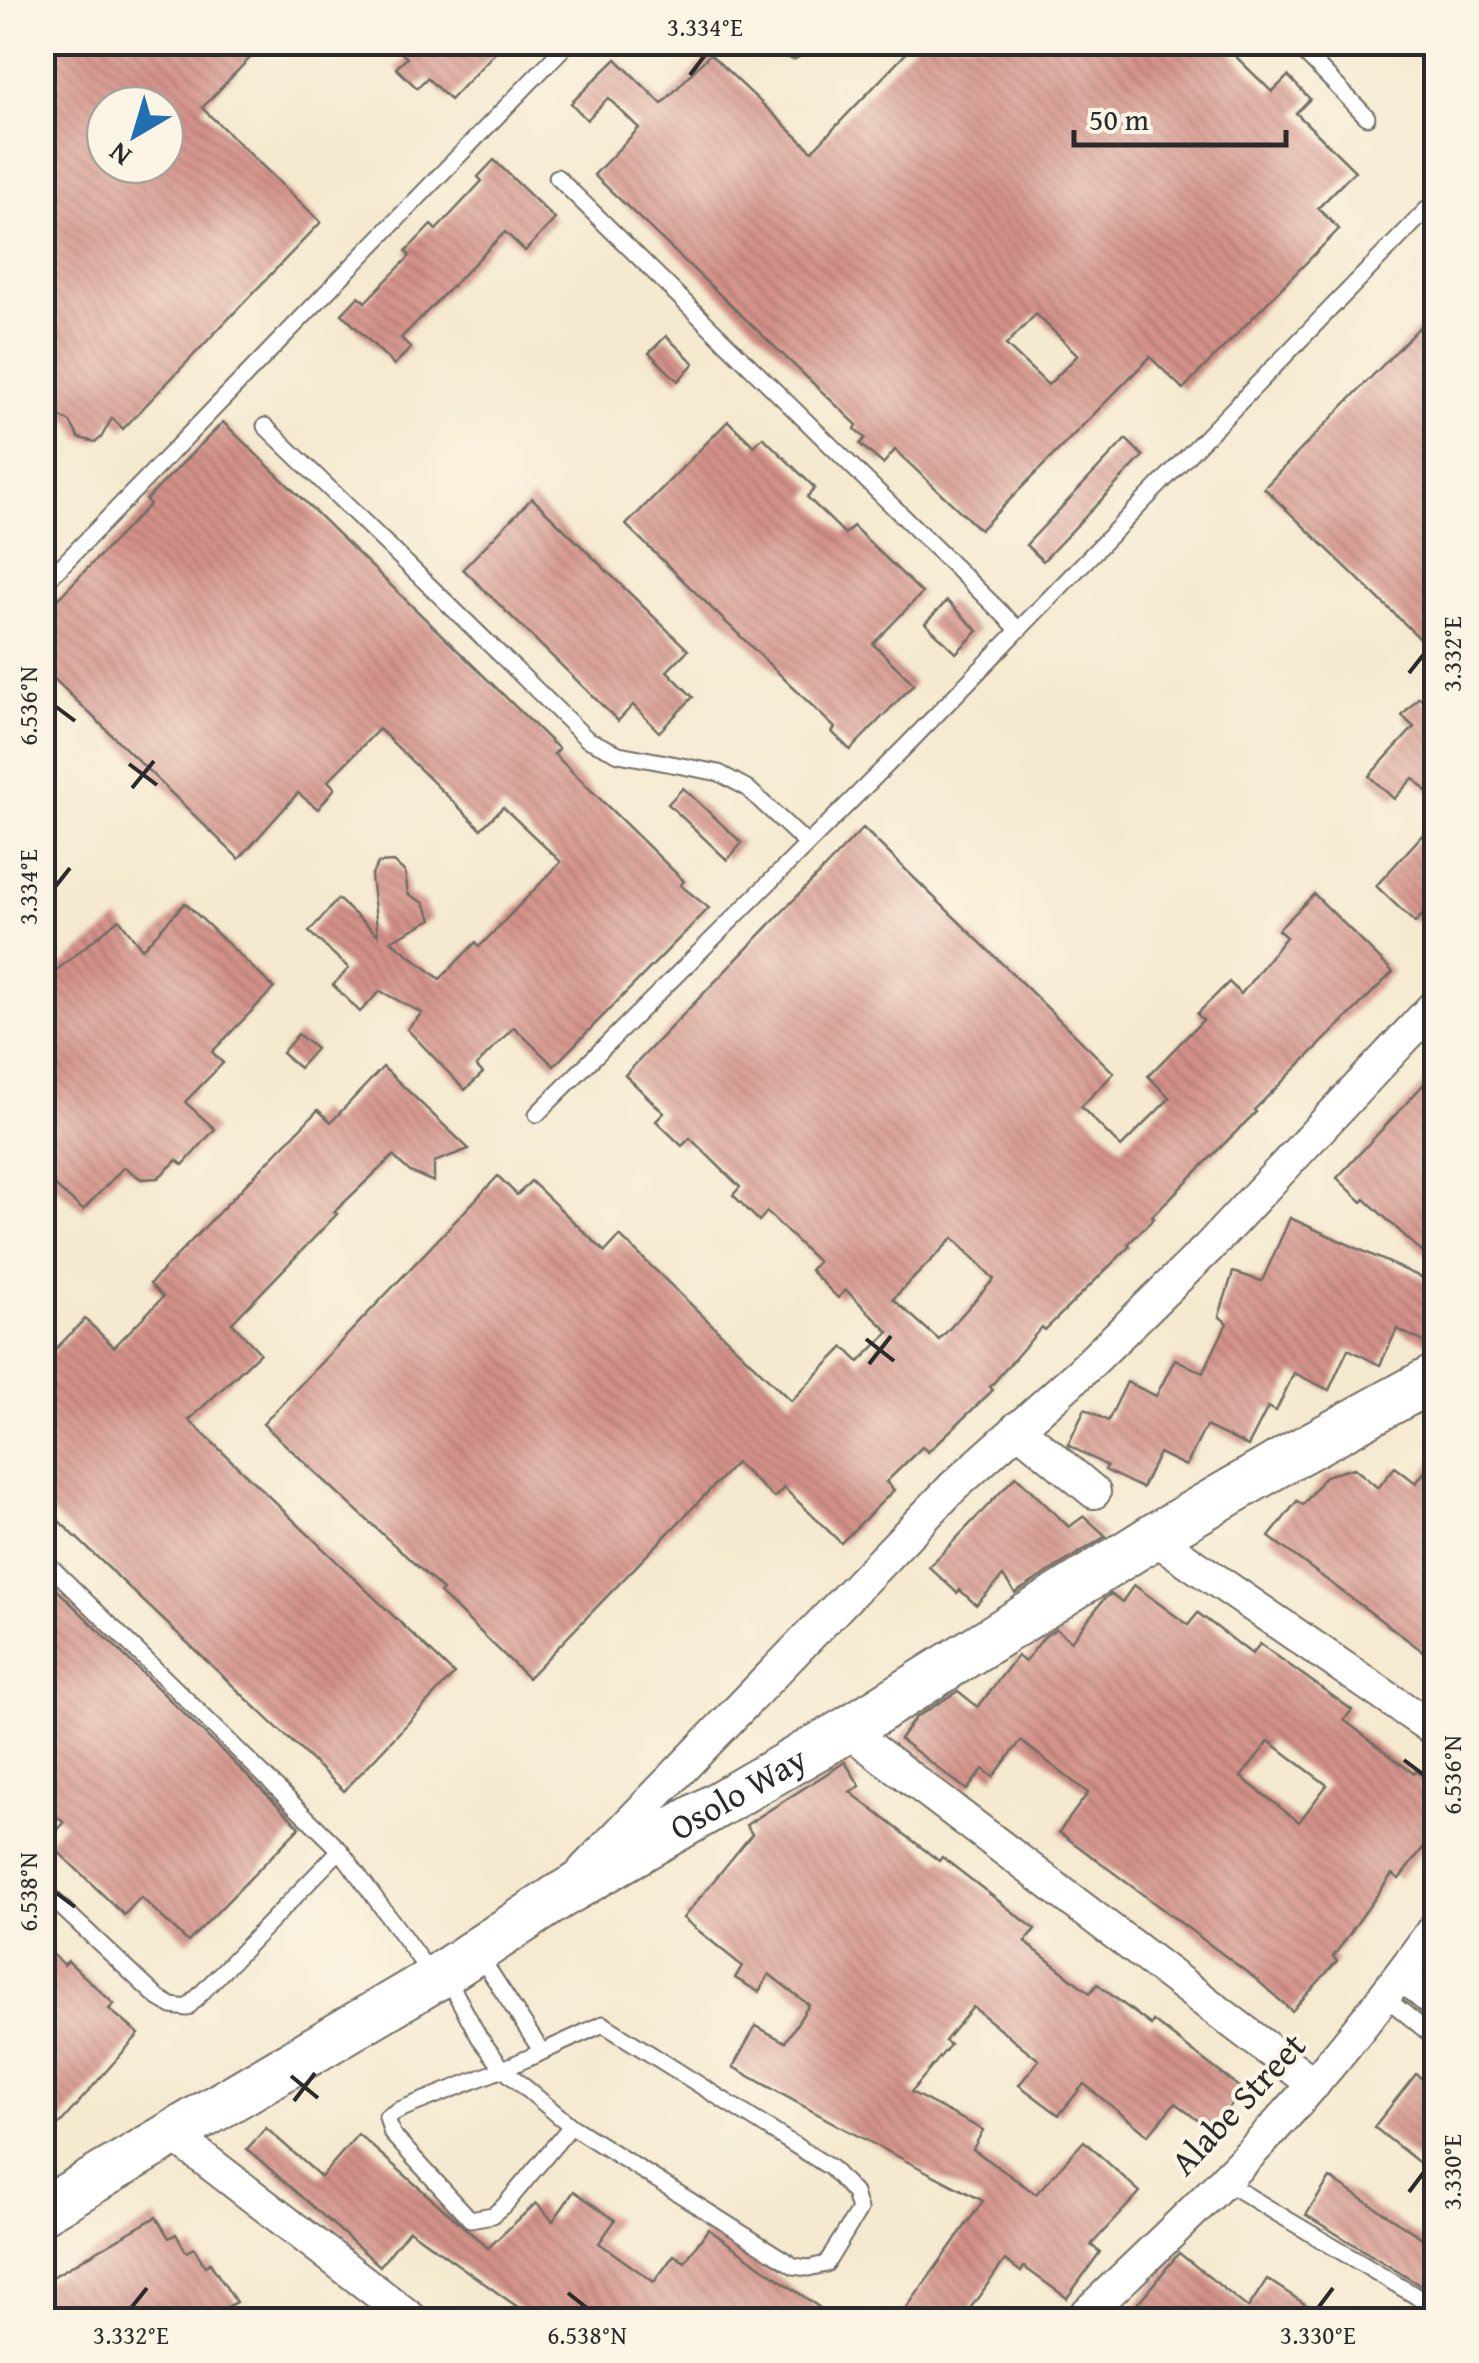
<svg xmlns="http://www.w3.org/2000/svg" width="1479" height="2363" font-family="'Gentium Book Plus',serif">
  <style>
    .building { fill: url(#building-back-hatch); fill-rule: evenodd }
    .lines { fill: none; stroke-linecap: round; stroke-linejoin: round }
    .lane-casing { stroke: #726e64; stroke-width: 19 }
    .street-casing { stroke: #726e64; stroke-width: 36 }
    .secondary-casing { stroke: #726e64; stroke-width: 49 }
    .lane { stroke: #fff; stroke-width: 15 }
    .street { stroke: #fff; stroke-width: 32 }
    .secondary { stroke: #fff; stroke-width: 45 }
    .ticks { fill: none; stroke: #2b2b2b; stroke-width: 4 }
    .labels { text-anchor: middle; stroke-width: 8; stroke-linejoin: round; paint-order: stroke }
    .street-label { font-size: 35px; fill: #2b2b2b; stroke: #fcf5e5 }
    .neatline { fill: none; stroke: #2b2b2b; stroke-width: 4 }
    .ticks-label { font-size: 25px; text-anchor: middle; fill: #2b2b2b }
  </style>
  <defs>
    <pattern id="building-back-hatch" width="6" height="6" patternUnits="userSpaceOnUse" patternTransform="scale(2.5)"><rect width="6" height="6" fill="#d49289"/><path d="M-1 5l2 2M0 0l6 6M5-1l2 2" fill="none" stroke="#ac7770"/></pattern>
  </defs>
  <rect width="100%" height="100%" fill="#fcf5e5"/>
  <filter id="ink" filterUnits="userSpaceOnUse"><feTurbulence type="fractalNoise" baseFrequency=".01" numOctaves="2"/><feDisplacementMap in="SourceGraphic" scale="20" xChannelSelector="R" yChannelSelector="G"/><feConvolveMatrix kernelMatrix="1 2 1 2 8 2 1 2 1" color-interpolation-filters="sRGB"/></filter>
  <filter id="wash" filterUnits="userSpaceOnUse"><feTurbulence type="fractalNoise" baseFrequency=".0048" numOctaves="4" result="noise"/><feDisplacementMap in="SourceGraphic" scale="40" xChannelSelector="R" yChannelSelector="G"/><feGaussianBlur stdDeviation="2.25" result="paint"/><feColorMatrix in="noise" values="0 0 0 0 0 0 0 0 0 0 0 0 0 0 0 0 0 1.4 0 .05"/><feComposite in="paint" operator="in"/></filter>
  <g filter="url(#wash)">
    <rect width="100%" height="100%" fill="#f5e9cf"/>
    <g id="blocks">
      <!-- building -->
      <g class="building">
        <path d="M42,42H265L202,108L321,222L123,429L112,418L101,438L95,442L79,438L70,422L57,415L42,394ZM105,105H165V165H105Z"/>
        <polygon points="390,42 505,42 450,100 427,78 417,88 396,68 407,58"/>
        <path d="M917,42H1221L1272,92L1288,76L1310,99L1296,113L1355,171L1318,208L1339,229L1183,389L1150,357L980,530L895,450L883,464L860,444L865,438L855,429L857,425L594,175L639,128L608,98L587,120L571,103L616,59L662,104L710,54L812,151ZM1036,314L1078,355L1048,385L1006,345Z"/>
        <polygon points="494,160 555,219 525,251 505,232 401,338 411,348 394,365 342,314 359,296 365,302 410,256 406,251 431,225 436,230 482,181 478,177"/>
        <polygon points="1436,310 1436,654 1264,488"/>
        <polygon points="666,336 694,363 678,381 649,353"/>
        <polygon points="728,421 754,446 763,437 815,488 807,497 845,534 853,526 922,593 873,644 914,684 850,750 832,732 835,728 626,525"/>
        <polygon points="223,422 559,749 554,754 684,881 680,885 709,908 554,1066 514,1027 476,1066 483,1073 465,1090 407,1029 422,1013 380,991 360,1012 333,985 349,968 309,932 338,899 378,935 371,876 378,863 394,862 405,872 408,894 424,903 432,919 391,941 440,979 476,942 479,947 561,862 503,807 481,829 379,729 328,781 335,788 318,809 298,793 239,859 42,667 42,615 150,504 146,500"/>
        <polygon points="1126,439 1143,456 1043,561 1026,545"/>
        <polygon points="532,498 688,650 667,671 693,697 659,732 633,705 618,721 463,569"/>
        <polygon points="947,601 978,631 956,653 925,623"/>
        <polygon points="1419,697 1431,709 1436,703 1436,800 1413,778 1394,799 1369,776 1414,727 1402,716"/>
        <polygon points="683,788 742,843 727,860 668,804"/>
        <polygon points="1436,820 1436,900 1415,923 1376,886"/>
        <path d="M863,828L1114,1073L1081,1107L1121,1147L1170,1098L1148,1076L1203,1020L1197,1014L1229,982L1241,994L1286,937L1278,930L1314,894L1393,972L1254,1110L1256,1112L1152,1216L1154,1218L1128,1244L1130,1246L1045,1330L1042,1327L990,1387L993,1390L928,1452L922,1447L886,1482L894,1490L841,1543L784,1488L774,1498L736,1463L528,1678L440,1593L443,1590L263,1424L498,1176L517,1195L531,1181L605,1252L620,1236L791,1401L844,1347L859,1362L889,1332L846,1290L838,1298L810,1270L818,1262L767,1212L759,1221L733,1195L740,1187L690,1138L682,1146L656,1121L664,1113L625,1075ZM953,1238L994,1279L939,1340L893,1299Z"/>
        <polygon points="185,903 274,988 212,1052 223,1063 185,1102 215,1129 183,1165 177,1160 158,1178 141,1179 124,1167 83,1210 42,1175 42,982 119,919 142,949"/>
        <polygon points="298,1034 316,1049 299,1068 282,1053"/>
        <polygon points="383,1067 469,1149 434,1162 434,1182 410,1172 393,1156 334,1212 337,1214 232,1323 260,1353 189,1420 454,1674 344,1791 42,1505 42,1363 85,1319 114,1347 163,1297 150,1284 165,1268 318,1110 331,1122"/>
        <polygon points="1436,1071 1436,1265 1365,1199 1362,1202 1337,1178"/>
        <polygon points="1290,1218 1436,1284 1436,1348 1397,1329 1380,1365 1348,1349 1329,1390 1294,1373 1276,1411 1268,1407 1248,1446 1206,1426 1186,1466 1159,1453 1142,1488 1105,1470 1107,1466 1068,1445 1085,1409 1108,1421 1127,1382 1156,1396 1175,1359 1203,1373 1227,1323 1219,1316 1233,1272 1262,1281"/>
        <polygon points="1436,1457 1436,1661 1269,1537 1297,1501 1303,1505 1325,1476 1354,1468 1378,1488 1395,1467 1416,1483"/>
        <polygon points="1016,1476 1069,1527 1084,1516 1106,1536 1015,1593 1003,1576 976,1605 960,1590 957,1593 929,1567"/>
        <polygon points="42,1575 300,1827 188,1942 141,1897 124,1915 47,1841 64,1823 42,1803"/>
        <path d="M1134,1585L1188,1625L1198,1613L1252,1654L1260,1644L1352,1710L1344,1720L1414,1774L1416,1771L1436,1786V1831L1399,1879L1392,1874L1333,1957L1337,1961L1292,2011L1256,1979L1059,1832L1088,1793L1021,1741L993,1777L983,1769L967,1790L900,1739L915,1718L958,1691L978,1707L1017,1656L1025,1662L1044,1637L1056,1629L1071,1641L1104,1599L1111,1594L1122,1602ZM1269,1741L1327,1785L1299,1822L1241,1777Z"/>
        <polygon points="845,1762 860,1786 850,1792 939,1861 942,1857 1035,1929 1025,1942 1090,1993 1097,1984 1151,2025 1153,2021 1243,2090 1212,2131 1175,2103 1148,2135 1084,2084 1059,2115 1019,2085 1039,2060 973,2007 945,2041 950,2045 911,2092 983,2130 973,2149 1036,2194 1084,2141 1140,2192 1091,2245 1100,2252 1067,2298 1024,2267 1021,2272 1005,2260 962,2320 898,2320 983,2201 841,2127 733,2067 756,2026 785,2042 809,2005 769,1974 759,1992 735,1978 742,1966 683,1918 752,1834 746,1825"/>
        <polygon points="42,1945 64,1965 68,1961 114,2004 109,2009 139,2034 42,2144"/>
        <polygon points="1416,2074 1436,2090 1436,2176 1374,2127"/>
        <polygon points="266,2128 321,2177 358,2134 488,2248 536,2203 553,2221 574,2191 615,2220 599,2243 654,2282 674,2255 685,2262 708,2229 837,2320 536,2320 409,2230 380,2266 247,2149"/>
        <polygon points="1330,2178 1436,2247 1436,2295 1306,2215"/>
        <polygon points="156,2217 169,2238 176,2234 186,2252 194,2248 205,2266 210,2263 236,2302 204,2320 42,2320 42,2283"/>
        <polygon points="1179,2253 1248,2308 1267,2279 1329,2320 1124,2320"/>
      </g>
    </g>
  </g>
  <g filter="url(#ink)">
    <use href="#blocks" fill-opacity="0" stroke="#726e64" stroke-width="2.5"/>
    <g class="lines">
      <!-- lane casing -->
      <g class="lane-casing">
        <g id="lane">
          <polyline points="775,42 793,51 804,42"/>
          <polyline points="1294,42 1367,117"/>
          <polyline points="557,177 1018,629"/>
          <polyline points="265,426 587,739 619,754 719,773 747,788 807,844"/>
          <polyline points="42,586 569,42"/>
          <polyline points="537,1114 905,747 1436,200"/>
          <polyline points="42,1558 340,1850 432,1976"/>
          <polyline points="42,1889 157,1997 172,2006 187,2008 340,1850"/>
          <polyline points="479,1955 542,2052 603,2024 831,2168 854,2193 859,2210 826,2264 808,2268 794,2266 571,2126 503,2069 542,2052"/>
          <polyline points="446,1976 479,2037 503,2069 399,2110 387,2117 392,2134 470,2219 493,2215 504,2206 571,2126"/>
          <polyline points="1385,1997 1436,2039"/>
          <polyline points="1223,2181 1436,2308"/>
        </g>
      </g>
      <!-- street casing -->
      <g class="street-casing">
        <g id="street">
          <polyline points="1017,1428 1094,1492"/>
          <polyline points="1153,1537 1436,1731"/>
          <polyline points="847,1730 1314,2084"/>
          <polyline points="584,1870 953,1487 1081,1372 1209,1247 1436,1004"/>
          <polyline points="1401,1974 1436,2003"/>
          <polyline points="172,2134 413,2320"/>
          <path d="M1080,2320C1160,2243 1243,2167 1315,2082C1358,2032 1398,1979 1436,1926"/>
        </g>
      </g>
      <!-- secondary casing -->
      <g class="secondary-casing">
        <g id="secondary">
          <path id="s1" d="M42,2211L434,1979L558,1897L847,1730L1153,1537L1290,1457L1436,1377"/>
        </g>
      </g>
      <!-- lane -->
      <use href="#lane" class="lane"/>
      <!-- street -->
      <use href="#street" class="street"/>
      <!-- secondary -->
      <use href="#secondary" class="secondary"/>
    </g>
  </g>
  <!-- ticks -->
  <path class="ticks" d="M690,75L705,55M1409,673L1424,654M55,706L75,721M129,764L157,785M132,788L154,761M55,887L70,868M866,1339L894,1361M869,1364L891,1336M1404,1760L1424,1775M55,1892L75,1907M291,2076L318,2098M294,2101L315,2073M1409,2192L1424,2172M568,2293L587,2308M131,2308L147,2288M1318,2308L1333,2288"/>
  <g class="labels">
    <!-- street labels -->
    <g class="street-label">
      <text dy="12" stroke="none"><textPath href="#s1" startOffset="812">Osolo Way</textPath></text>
      <text transform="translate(1238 2104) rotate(-47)" y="12">Alabe Street</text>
    </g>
  </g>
  <!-- margin -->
  <rect width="1479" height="2363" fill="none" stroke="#fcf5e5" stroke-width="110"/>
  <!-- north arrow -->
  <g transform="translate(135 135) rotate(218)"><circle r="48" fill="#fcf5e5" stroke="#a8a49b" stroke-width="2.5"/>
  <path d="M0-8L18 38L0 25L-18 38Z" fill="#1f6fb2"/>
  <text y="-15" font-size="28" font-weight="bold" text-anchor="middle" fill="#2b2b2b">N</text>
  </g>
  <!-- scale -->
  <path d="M1074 130v15h212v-15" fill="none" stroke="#2b2b2b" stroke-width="5"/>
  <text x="1089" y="130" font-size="30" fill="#2b2b2b" stroke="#fcf5e5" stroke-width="8" paint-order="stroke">50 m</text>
  <rect x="55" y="55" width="1369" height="2253" class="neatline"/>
  <g class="ticks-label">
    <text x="705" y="36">3.334°E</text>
    <text transform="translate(1452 654) rotate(-90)" y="9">3.332°E</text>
    <text transform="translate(28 706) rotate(-90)" y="9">6.536°N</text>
    <text transform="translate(28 887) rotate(-90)" y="9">3.334°E</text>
    <text transform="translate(1452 1775) rotate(-90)" y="9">6.536°N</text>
    <text transform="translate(28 1892) rotate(-90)" y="9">6.538°N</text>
    <text transform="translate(1452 2172) rotate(-90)" y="9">3.330°E</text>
    <text x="131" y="2344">3.332°E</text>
    <text x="587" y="2344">6.538°N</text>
    <text x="1318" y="2344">3.330°E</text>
  </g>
</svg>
